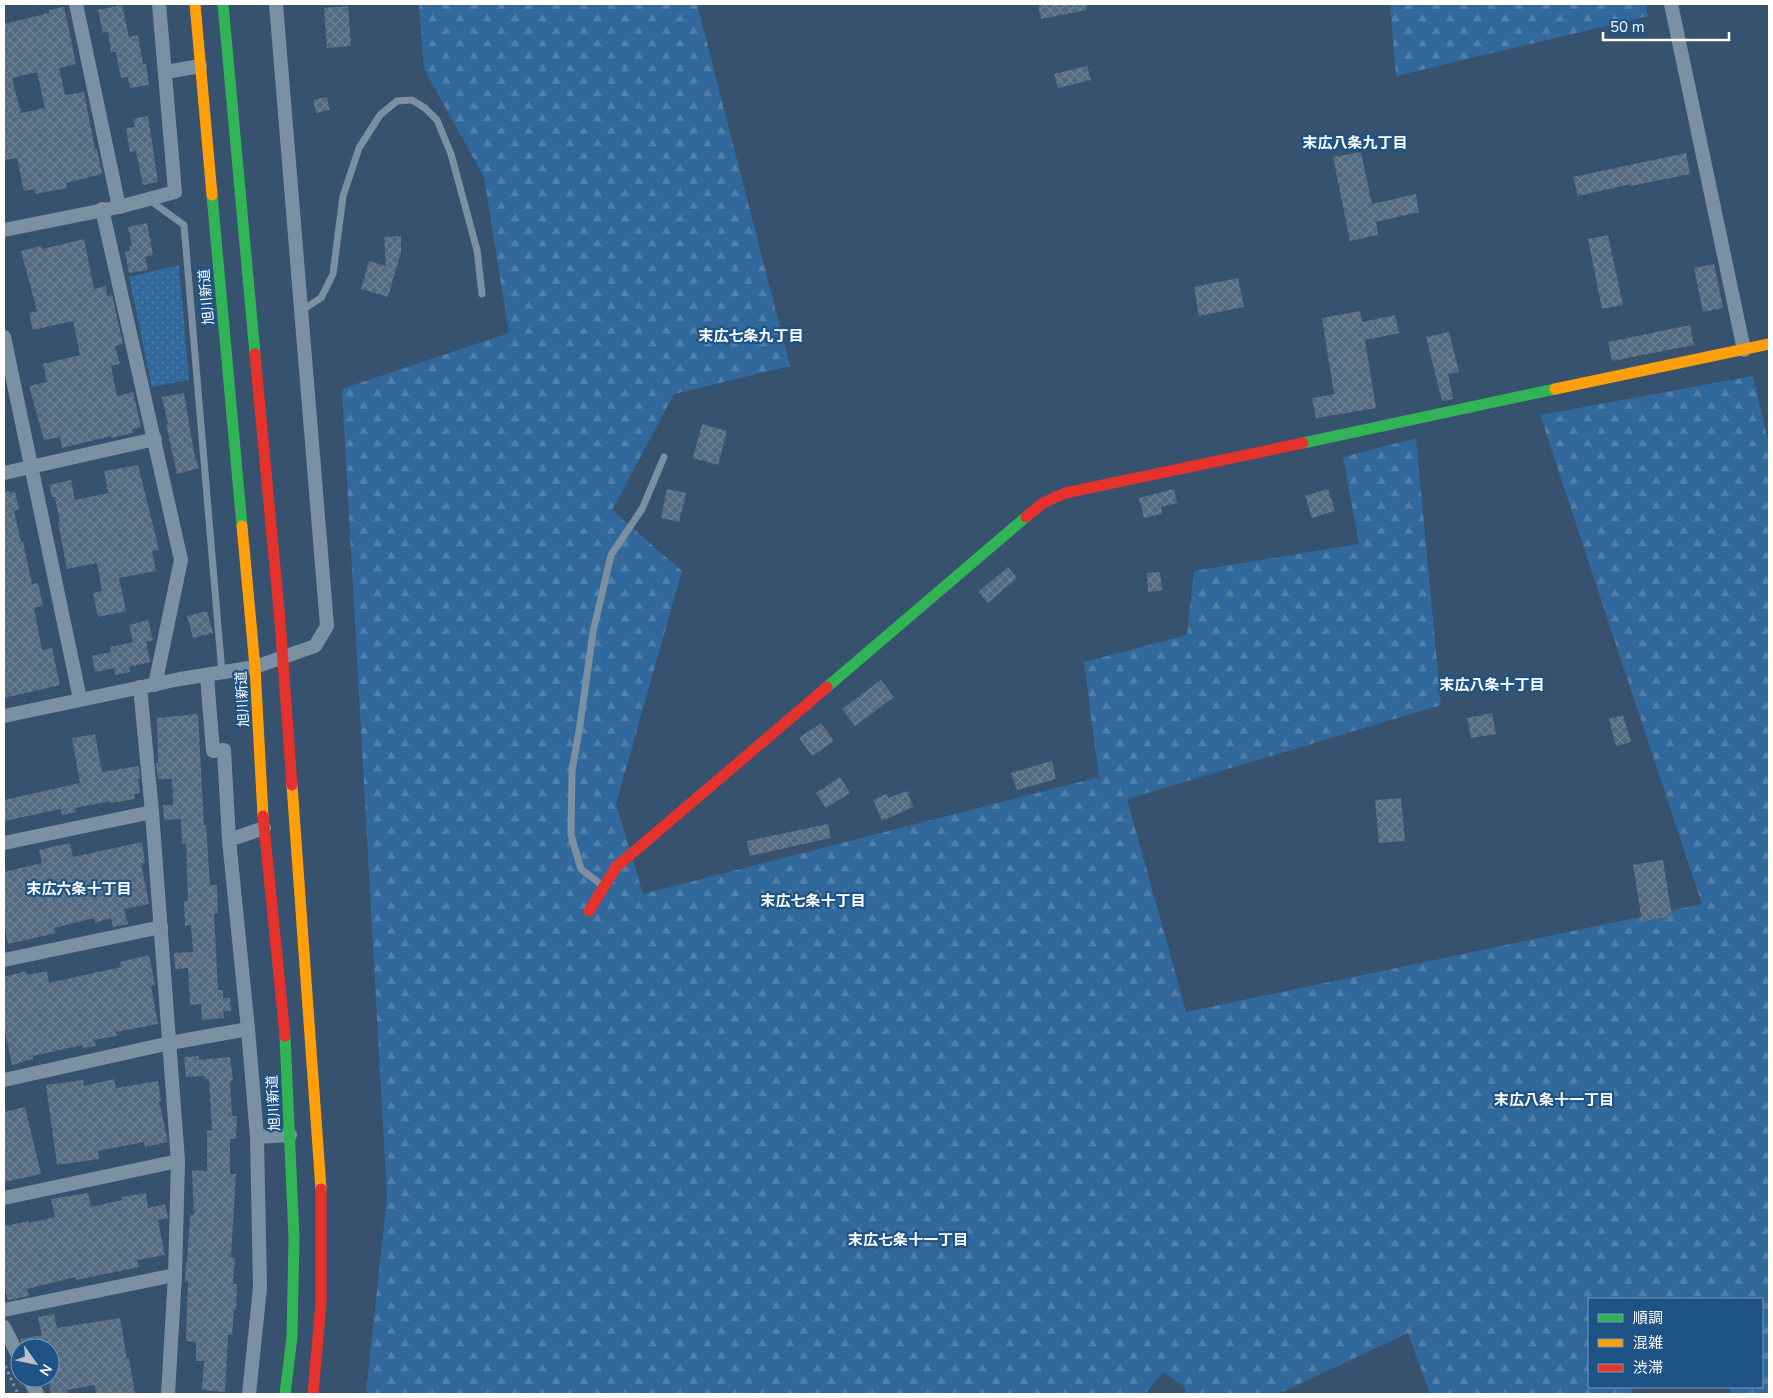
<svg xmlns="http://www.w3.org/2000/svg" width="1773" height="1398" font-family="'Nunito Sans','Noto Sans JP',sans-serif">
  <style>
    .grass { fill: url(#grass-dots) }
    .forest { fill: url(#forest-firs) }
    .building { fill: url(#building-cross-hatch); fill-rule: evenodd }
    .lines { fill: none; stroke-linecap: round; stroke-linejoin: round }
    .path { stroke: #7c90a4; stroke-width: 3; stroke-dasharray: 2.5 4; stroke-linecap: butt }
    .lane { stroke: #7c90a4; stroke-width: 7 }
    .street { stroke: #7c90a4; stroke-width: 14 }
    .fast { stroke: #30b455; stroke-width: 11 }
    .slow { stroke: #ff9f0a; stroke-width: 11 }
    .jam { stroke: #e5322d; stroke-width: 11 }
    .labels { text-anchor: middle; stroke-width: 4.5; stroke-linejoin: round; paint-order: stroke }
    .street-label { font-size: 14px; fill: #fff; stroke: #1e5386 }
    .neighbourhood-label { font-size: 15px; font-weight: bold; fill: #fff; stroke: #1e5386 }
  </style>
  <defs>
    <pattern id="grass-dots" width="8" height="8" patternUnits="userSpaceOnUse" patternTransform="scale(1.25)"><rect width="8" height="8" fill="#32699c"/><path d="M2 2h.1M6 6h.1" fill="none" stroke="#5180ab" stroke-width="1.8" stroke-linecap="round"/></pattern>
    <pattern id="forest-firs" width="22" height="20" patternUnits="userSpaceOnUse" patternTransform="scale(1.25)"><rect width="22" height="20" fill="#32699c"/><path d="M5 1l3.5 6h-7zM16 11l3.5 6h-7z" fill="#5180ab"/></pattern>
    <pattern id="building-cross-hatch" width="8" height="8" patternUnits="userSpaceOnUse" patternTransform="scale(1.25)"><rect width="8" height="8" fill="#536a81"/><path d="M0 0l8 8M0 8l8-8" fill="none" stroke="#6d8094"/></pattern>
  </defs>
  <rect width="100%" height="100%" fill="#36526e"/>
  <!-- grass -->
  <polygon class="grass" points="179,265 189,380 152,387 129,277"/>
  <!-- forest -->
  <g class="forest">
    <polygon points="419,4 697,4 790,366 674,394 612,510 682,571 616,804 643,894 1099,777 1084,662 1187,635 1194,571 1359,544 1343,457 1416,438 1441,705 1127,799 1186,1012 1702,904 1540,415 1753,376 1769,445 1769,1394 1731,1394 1730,1387 1762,1387 1762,1299 1589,1299 1589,1387 1632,1387 1633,1394 1430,1394 1408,1333 1278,1394 1187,1394 1184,1386 1163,1372 1145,1394 366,1394 387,1197 342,389 509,333 484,177 424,69"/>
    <polygon points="1390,4 1645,4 1648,16 1396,76"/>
  </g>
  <!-- building -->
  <g class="building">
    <polygon points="1038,4 1086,4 1087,10 1041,19"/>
    <polygon points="122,5 129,37 138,35 143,64 146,64 149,85 130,88 128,77 121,78 116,52 111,52 108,32 103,33 98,10"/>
    <polygon points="348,6 351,46 327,48 324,8"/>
    <path d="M64,7L76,64L59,68L65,95L84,92L95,149H97L102,174L66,183L67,188L35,194L34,189L24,191L17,158L4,160V24L49,13V10ZM37,72L45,108L21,113L12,78Z"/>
    <polygon points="1087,66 1091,80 1058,88 1054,74"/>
    <polygon points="327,97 330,110 316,113 313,100"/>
    <polygon points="148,116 158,182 143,185 136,151 130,152 126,128 135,127 133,119"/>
    <polygon points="1361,152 1372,204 1416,194 1419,212 1376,222 1378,235 1350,241 1333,157"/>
    <polygon points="1686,153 1690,174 1631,186 1631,184 1578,196 1573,177"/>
    <polygon points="147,223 153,255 145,257 148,270 129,273 125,252 130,251 129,246 132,245 128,227"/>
    <polygon points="1608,235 1623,305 1602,309 1588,239"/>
    <polygon points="401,236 401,252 388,297 361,289 369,261 386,266 384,237"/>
    <polygon points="84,239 94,289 106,286 107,296 112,295 123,344 115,346 120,364 111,366 117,396 133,392 141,427 132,429 133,433 111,438 111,436 62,448 60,437 44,440 29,386 47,382 43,364 80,355 73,321 33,330 29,313 37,311 21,251 41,246 42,249"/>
    <polygon points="1714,264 1723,308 1703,312 1694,268"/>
    <polygon points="1238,278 1244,307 1199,316 1194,287"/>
    <polygon points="1360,311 1362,322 1395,315 1399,333 1365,340 1376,408 1316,418 1312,398 1334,394 1322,318"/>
    <polygon points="1690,325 1694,345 1612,361 1608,342"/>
    <polygon points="1449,332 1459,372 1448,374 1453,399 1442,401 1426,337"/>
    <polygon points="184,393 194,453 199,468 177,474 166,424 168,424 162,397"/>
    <polygon points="702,424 727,431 718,465 693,458"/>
    <polygon points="138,465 159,550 152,551 156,571 119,578 126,611 98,617 93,593 102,591 97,563 67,569 58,522 60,522 55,497 52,497 49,485 71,480 75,500 108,493 104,471"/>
    <polygon points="667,489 686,493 679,522 661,518"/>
    <polygon points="1174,489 1177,503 1161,507 1162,514 1144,518 1139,498"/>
    <polygon points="1328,489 1335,511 1312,518 1305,496"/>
    <polygon points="9,491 10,493 15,492 19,510 14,511 21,542 23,542 32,584 38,583 43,606 34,608 42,650 52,648 60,685 4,698 4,492"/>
    <polygon points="1008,567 1017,578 988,603 978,592"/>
    <polygon points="1160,572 1162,590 1148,592 1147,573"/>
    <polygon points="207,611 213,633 193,638 187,616"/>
    <polygon points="148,620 153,640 146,642 150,662 129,667 130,672 115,675 114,668 95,672 92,656 111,652 110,647 133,642 129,625"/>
    <polygon points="881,680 894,697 855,726 842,709"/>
    <polygon points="1492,713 1496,734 1471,738 1467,718"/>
    <polygon points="198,714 204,825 206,825 210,885 217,885 218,913 214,914 218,990 223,990 223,998 230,998 231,1011 223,1011 224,1018 202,1020 201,1004 190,1005 188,968 175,969 174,953 193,952 191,925 185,926 184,901 188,900 186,843 182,844 181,819 164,820 163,805 173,805 172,779 158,779 156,763 158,763 157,718"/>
    <polygon points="1623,715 1631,742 1616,746 1609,719"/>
    <polygon points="821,723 834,741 812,756 799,738"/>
    <polygon points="95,734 102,772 139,766 140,779 138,779 140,793 134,794 135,799 111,803 110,801 75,808 76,812 62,815 61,809 4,821 4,800 80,783 72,738"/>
    <polygon points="1052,761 1056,779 1017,790 1011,773"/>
    <polygon points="840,777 850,793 826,808 816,793"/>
    <polygon points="907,791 913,807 882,821 873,800 887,794 888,798"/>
    <polygon points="1401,798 1405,841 1379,843 1375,800"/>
    <polygon points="828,824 831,838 750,856 747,841"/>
    <polygon points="142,842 145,863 141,863 149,904 124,909 128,924 113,927 111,918 95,923 94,918 54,928 56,933 8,944 4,925 4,872 42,863 39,850 70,843 73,857"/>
    <polygon points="1663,860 1672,916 1642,921 1633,865"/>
    <polygon points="149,955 155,985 151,986 158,1024 116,1032 117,1036 94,1040 96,1046 83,1048 82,1045 33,1056 33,1059 12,1065 4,1026 4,977 26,971 27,975 47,971 49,983 121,967 120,962"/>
    <polygon points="199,1056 199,1060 230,1057 233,1080 230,1081 232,1116 237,1116 236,1139 230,1139 230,1174 236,1174 231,1257 235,1258 233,1284 237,1284 236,1310 234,1309 232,1335 228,1335 225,1392 202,1390 204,1361 196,1361 196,1342 186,1341 188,1280 185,1283 186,1263 189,1260 187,1261 190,1215 194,1215 192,1170 207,1171 207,1131 212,1130 209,1079 205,1079 205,1076 186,1077 184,1057"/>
    <polygon points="114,1079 116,1088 158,1081 161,1101 159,1101 168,1142 145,1147 144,1142 98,1151 99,1159 57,1165 46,1085 83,1080 84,1086"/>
    <polygon points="25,1107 41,1174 4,1182 4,1112"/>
    <polygon points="88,1193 91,1207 122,1200 122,1197 146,1193 148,1208 165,1204 168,1218 158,1220 165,1255 137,1260 139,1267 76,1280 75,1277 27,1289 29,1296 8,1300 5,1290 4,1291 4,1226 29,1221 29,1223 55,1217 51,1199"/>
    <polygon points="54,1314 57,1328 120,1318 127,1359 129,1358 135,1394 96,1394 95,1385 67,1390 68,1394 51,1394 49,1383 50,1348 24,1348 20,1339 42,1335 38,1317"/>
  </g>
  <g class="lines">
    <!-- path -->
    <polyline class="path" points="5,1366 18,1394"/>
    <!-- lane -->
    <g class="lane">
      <polyline points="148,199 184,225 222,673"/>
      <polyline points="302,310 321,298 333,274 343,196 359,148 380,115 397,101 412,100 425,108 437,120 451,154 477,250 482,294"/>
      <polyline points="603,886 581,869 571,835 572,771 580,725 593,632 611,555 642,509 664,457"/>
    </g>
    <!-- street -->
    <g class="street">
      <polyline points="76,4 119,207"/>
      <polyline points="1671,4 1744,350"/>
      <polyline points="166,72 200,66"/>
      <polyline points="102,209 181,560 155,685"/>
      <polyline points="4,230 119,207 175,192 159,4"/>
      <polyline points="4,337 80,699"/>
      <polyline points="4,473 155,439"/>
      <polyline points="207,676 213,751 224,750 229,840 248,1029 257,1137 260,1288 249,1394"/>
      <polyline points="140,687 152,812 178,1161 175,1275 168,1394"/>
      <polyline points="4,716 180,679 255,667 315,646 327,626 276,4"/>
      <polyline points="229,840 264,828"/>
      <polyline points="4,843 152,812"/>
      <polyline points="4,960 161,927"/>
      <polyline points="4,1080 170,1043 248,1029"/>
      <polyline points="257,1137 290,1135"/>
      <polyline points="4,1198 178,1161"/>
      <polyline points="4,1310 175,1275"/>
      <polyline points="4,1327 20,1359"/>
      <polyline points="29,1378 37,1394"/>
    </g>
    <!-- fast -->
    <g class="fast">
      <polyline points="223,4 255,354"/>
      <polyline points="212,195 242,526"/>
      <polyline points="1303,443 1555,389"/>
      <polyline points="827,687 1026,517"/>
      <polyline points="285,1036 294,1238 292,1337 285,1394"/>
    </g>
    <!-- slow -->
    <g class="slow">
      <polyline points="195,4 212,195"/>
      <polyline points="1555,389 1769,344"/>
      <polyline points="242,526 255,667 263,816"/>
      <polyline points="292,785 321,1189"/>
    </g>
    <!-- jam -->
    <g class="jam">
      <polyline points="255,354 280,621 292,785"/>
      <polyline points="1026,517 1043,503 1065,493 1303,443"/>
      <polyline points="263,816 285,1036"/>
      <polyline points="589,911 616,867 827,687"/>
      <polyline points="313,1394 321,1303 321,1189"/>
    </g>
  </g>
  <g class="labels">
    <!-- street labels -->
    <g class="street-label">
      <text transform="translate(206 297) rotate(-95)" y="5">旭川新道</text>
      <text transform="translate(242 699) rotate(-93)" y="5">旭川新道</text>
      <text transform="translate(273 1103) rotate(-93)" y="5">旭川新道</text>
    </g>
    <!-- neighbourhood labels -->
    <g class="neighbourhood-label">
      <text x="1355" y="148">末広八条九丁目</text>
      <text x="751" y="341">末広七条九丁目</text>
      <text x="1492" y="690">末広八条十丁目</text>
      <text x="79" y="894">末広六条十丁目</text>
      <text x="813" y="906">末広七条十丁目</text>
      <text x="1554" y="1105">末広八条十一丁目</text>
      <text x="908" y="1245">末広七条十一丁目</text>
    </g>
  </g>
  <!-- border -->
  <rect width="1773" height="1398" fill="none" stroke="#ffffff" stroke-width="10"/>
  <!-- legend -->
  <rect x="1588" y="1298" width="175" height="90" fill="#1e5386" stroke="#7898b6"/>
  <rect x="1598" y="1314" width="25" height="8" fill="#30b455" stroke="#7898b6"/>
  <text x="1633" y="1323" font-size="15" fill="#ffffff">順調</text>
  <rect x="1598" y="1339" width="25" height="8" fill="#ff9f0a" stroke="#7898b6"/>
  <text x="1633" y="1348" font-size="15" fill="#ffffff">混雑</text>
  <rect x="1598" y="1364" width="25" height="8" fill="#e5322d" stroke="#7898b6"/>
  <text x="1633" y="1373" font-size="15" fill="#ffffff">渋滞</text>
  <!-- north arrow -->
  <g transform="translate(35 1363) rotate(123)"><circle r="24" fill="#1e5386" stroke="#7898b6"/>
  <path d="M0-4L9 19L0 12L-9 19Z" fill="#b9c2cc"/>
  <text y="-8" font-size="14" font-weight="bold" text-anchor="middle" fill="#ffffff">N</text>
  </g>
  <!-- scale -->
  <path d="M1603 32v8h126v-8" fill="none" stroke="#ffffff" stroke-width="2.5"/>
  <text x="1610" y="32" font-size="15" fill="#ffffff" stroke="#1e5386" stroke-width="4" paint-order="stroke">50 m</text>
</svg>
